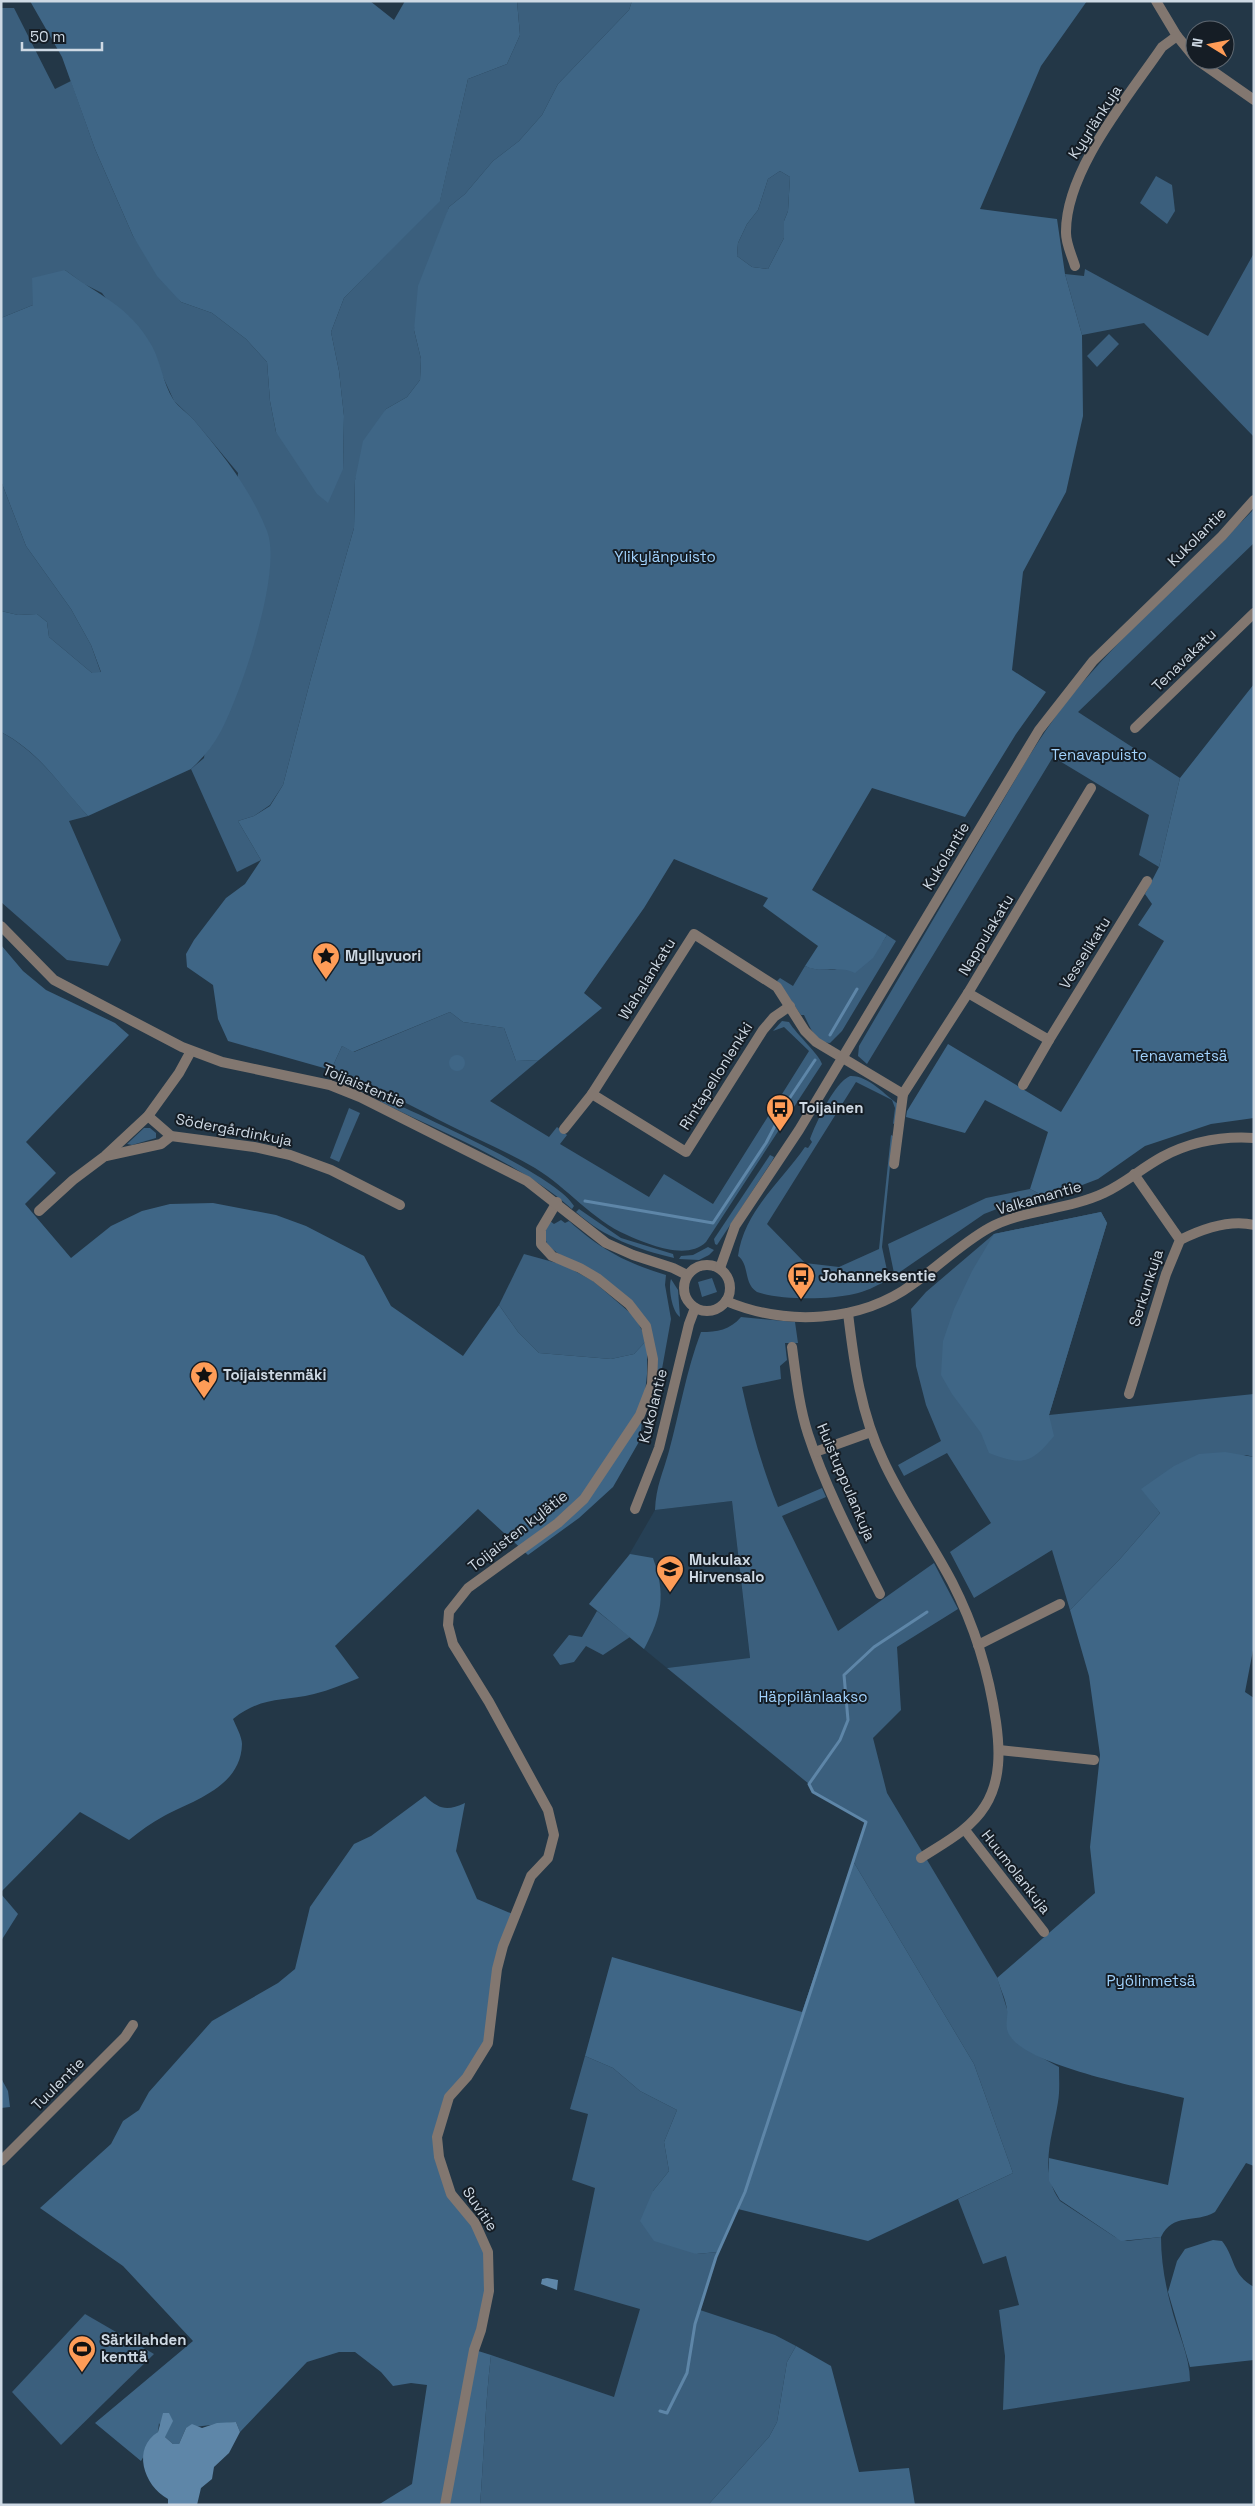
<svg xmlns="http://www.w3.org/2000/svg" width="1255" height="2506" font-family="'Space Grotesk',sans-serif">
  <style>
    .built { fill: #264055 }
    .green { fill: #3b5f7d }
    .forest { fill: #3f6686; fill-rule: evenodd }
    .water { fill: #5e86a8 }
    .lines { fill: none; stroke-linecap: round; stroke-linejoin: round }
    .stream { stroke: #5e86a8; stroke-width: 3 }
    .minor { stroke: #827770; stroke-width: 10 }
    .tertiary { stroke: #827770; stroke-width: 10 }
    .labels { text-anchor: middle; stroke-width: 4; stroke-linejoin: round; paint-order: stroke }
    .street-label { font-size: 15px; fill: #ced9e4; stroke: #151d25 }
    .park-label { font-size: 15px; fill: #a1d2fc; stroke: #151d25 }
    .poi-label { font-size: 15px; font-weight: bold; fill: #ced9e4; stroke: #151d25; text-anchor: start }
  </style>
  <rect width="100%" height="100%" fill="#233747"/>
  <!-- built -->
  <polygon class="built" points="732,1501 750,1659 667,1668 589,1604 626,1560 655,1510"/>
  <!-- green -->
  <g class="green">
    <polygon points="517,1 632,1 629,10 558,84 542,115 519,141 493,161 465,194 449,207 414,330 421,359 420,380 407,397 386,409 355,480 354,528 311,678 283,785 270,805 254,816 238,821 261,860 237,872 191,769 204,758 238,473 193,419 174,401 163,377 102,293 84,284 65,270 33,305 1,318 1,8 14,8 55,89 71,81 95,149 133,236 181,302 212,313 246,339 267,362 270,401 276,432 343,469 344,416 339,371 331,332 344,298 440,200 468,79 507,64 520,35"/>
    <polygon points="780,171 790,177 788,211 784,221 784,238 768,269 752,267 737,256 738,243 747,224 758,210 768,179"/>
    <polygon points="1156,176 1172,185 1175,211 1167,224 1140,203"/>
    <polygon points="1254,253 1254,437 1144,323 1082,335 1065,274 1084,276 1085,269 1208,336"/>
    <polygon points="1109,334 1119,344 1097,367 1087,356"/>
    <polygon points="1,481 26,546 71,609 91,645 101,673 92,673 49,637 47,622 37,614 18,615 1,611"/>
    <path d="M1254,509V543L1078,712L1180,778L1159,867L1139,855L1149,815L1053,757L867,1064L858,1056L859,1046L1026,761C1043,734 1061,707 1082,683C1135,621 1198,568 1254,509Z"/>
    <path d="M1,732C40,753 59,784 88,816L69,821L121,940L108,966L67,960L1,902Z"/>
    <path d="M887,935L896,941L842,1031L830,1043C815,1042 810,1027 804,1015H801L777,981L780,978L793,986L805,966C833,978 872,962 887,935Z"/>
    <path d="M450,1012L463,1022L504,1028L516,1061L539,1060L490,1101L549,1137L557,1127L567,1135L560,1144L649,1197L664,1174L713,1204L809,1051L784,1027L773,1031L782,1021L789,1022C797,1035 819,1054 822,1064L706,1242C687,1261 647,1244 627,1235C592,1220 568,1188 535,1168C508,1152 479,1140 451,1126C411,1106 373,1084 331,1070L342,1046L354,1052Z"/>
    <path d="M850,1076C868,1075 885,1095 898,1104L895,1123L893,1124L895,1108L892,1100L856,1082L767,1224L805,1263L839,1267L879,1249L891,1135L893,1136L882,1247L888,1275L886,1281C876,1286 865,1292 854,1294C828,1300 781,1300 757,1292C743,1283 750,1265 738,1256C744,1211 781,1182 805,1147L808,1148L812,1142L810,1139C816,1123 834,1083 850,1076Z"/>
    <path d="M380,1096C418,1115 557,1175 574,1206L572,1209C517,1161 445,1134 381,1102Z"/>
    <polygon points="349,1108 360,1113 339,1162 330,1158"/>
    <polygon points="144,1128 150,1128 156,1133 156,1138 132,1145 127,1144"/>
    <polygon points="770,1155 774,1157 772,1161 717,1245 715,1244 714,1239"/>
    <polygon points="1030,1189 1038,1193 1049,1193 1048,1196 1007,1205 984,1214 897,1274 894,1273 888,1244 986,1198"/>
    <path d="M579,1209L621,1238L673,1254L674,1258C637,1249 605,1238 576,1212Z"/>
    <polygon points="1101,1212 1107,1223 1049,1415 1254,1394 1254,1457 1246,1455 1142,1489 1160,1513 1120,1559 1070,1610 1052,1550 974,1598 950,1552 991,1523 947,1453 904,1476 898,1465 941,1441 926,1405 916,1366 911,1309 926,1292 994,1234"/>
    <path d="M561,1220L565,1223L569,1221C600,1249 626,1263 666,1275L665,1285L671,1319L660,1380L654,1378L644,1316L548,1246C544,1237 544,1229 550,1221L554,1224Z"/>
    <polygon points="708,1247 714,1250 709,1255 699,1260 679,1259 681,1256 693,1255"/>
    <polygon points="524,1254 564,1265 593,1281 635,1317 647,1340 634,1354 611,1359 539,1353 518,1332 499,1305"/>
    <polygon points="712,1278 717,1292 702,1297 698,1282"/>
    <path d="M671,1279L678,1290L680,1317C672,1312 668,1288 671,1279Z"/>
    <path d="M741,1317L795,1322L798,1343H785L787,1360L780,1366L781,1379L742,1387C751,1428 762,1467 778,1507L822,1488L826,1497L782,1516L838,1631L934,1563L958,1609L897,1647L901,1710L873,1738L887,1793L997,1977L1007,2009L1011,2037L1033,2053L1059,2067C1059,2078 1060,2090 1058,2102C1053,2135 1038,2170 1060,2201L1115,2237L1127,2241L1161,2237C1161,2260 1165,2284 1171,2306C1177,2331 1190,2356 1190,2381L1003,2410L1005,2356L999,2310L1019,2305L1006,2256L983,2264L958,2199L1013,2173L974,2064L853,1861L866,1822L813,1792L809,1784L667,1668L750,1658L732,1501L655,1510C656,1486 663,1473 669,1451C680,1411 686,1371 701,1332C717,1332 730,1330 741,1317Z"/>
    <polygon points="597,1611 630,1637 603,1655 586,1646 574,1662 560,1665 553,1655 569,1635 582,1637"/>
    <path d="M585,2056L613,2068L640,2091L677,2110L664,2142L669,2171L653,2191L696,2254L718,2252L700,2310L775,2335L796,2346L787,2362L777,2422L769,2437L708,2505H480C484,2455 485,2405 491,2355L614,2397L640,2309L574,2290L595,2188L572,2180L588,2114L570,2109Z"/>
    <polygon points="85,2314 154,2354 61,2445 12,2392"/>
  </g>
  <!-- forest -->
  <g class="forest">
    <polygon points="30,1 370,1 394,20 405,1 517,1 520,35 507,64 468,79 440,201 344,298 331,332 339,371 344,416 343,469 328,503 317,494 276,432 270,401 267,362 246,339 212,313 181,302 157,276 133,236 95,149 62,57"/>
    <path d="M632,1H1087L1041,66L980,209L1057,219L1065,274L1082,335L1083,416L1066,492L1023,572L1012,670L1046,692L1016,734L965,817L872,788L812,890L887,935L873,958L855,973C838,964 824,975 805,966L818,946L763,906L768,898L674,859L644,908L584,993L602,1008L539,1060L516,1061L504,1028L463,1022L450,1012L353,1052L342,1046L331,1070L228,1041L218,1019L213,985L187,967L186,954L194,940L226,898L245,884L261,860L238,821L254,816L270,806L283,785L311,678L354,528L355,480L363,441L386,409L407,397L420,380L421,359L414,330L418,286L449,207L465,194L493,161L519,141L542,115L558,84L629,10ZM780,171L790,177L788,211L784,221V238L768,269L752,267L737,256L738,243L747,224L758,210L768,179Z"/>
    <path d="M65,270C100,297 129,305 152,346C161,363 163,383 173,399C178,407 188,413 194,420C223,455 250,488 267,531C283,571 241,693 221,731C213,746 203,758 191,769L88,816C58,784 41,753 1,732V611L18,615L37,614L47,622L49,637L92,673L101,672L91,645L71,609L26,546L1,481V318L33,305L32,278Z"/>
    <polygon points="1254,684 1254,1118 1211,1124 1145,1146 1098,1179 1077,1187 1049,1193 1038,1193 1030,1189 1048,1132 985,1100 965,1133 906,1117 907,1111 948,1044 1061,1112 1164,941 1138,925 1152,904 1145,894 1159,867 1180,778"/>
    <path d="M1,945L23,971L46,990L115,1023L129,1035L26,1142L56,1173L25,1204L71,1258L111,1226L142,1211L170,1204L213,1203L276,1215L306,1226L364,1256L391,1306L463,1356L499,1305L518,1332L539,1353L611,1359L634,1354L647,1340V1374L640,1440L613,1487L579,1518L528,1555L478,1509L335,1646L359,1678C344,1684 330,1690 314,1694C281,1702 262,1696 233,1719C236,1726 242,1737 242,1744C241,1787 194,1800 164,1816C151,1823 140,1831 129,1840L80,1812L1,1892Z"/>
    <circle cx="457" cy="1063" r="8"/>
    <path d="M1101,1212L1107,1223L1049,1415L1054,1436C1031,1464 1023,1466 989,1453L981,1433L952,1394L941,1375L943,1341L954,1309L972,1271L994,1234Z"/>
    <path d="M1225,1452L1254,1457V1645L1245,1692L1254,1698V2166L1246,2163L1215,2212C1195,2224 1173,2212 1161,2237L1121,2241L1060,2200L1049,2181V2158L1168,2185L1184,2098C1146,2088 1030,2067 1010,2036C1004,2027 1008,2020 1007,2010C1006,2000 1000,1988 997,1978L1095,1893L1090,1847L1100,1755L1089,1676L1070,1610L1120,1559L1160,1513L1141,1489L1174,1466L1199,1454Z"/>
    <path d="M630,1554L653,1558C666,1595 662,1615 644,1649L589,1604Z"/>
    <path d="M425,1796C440,1810 447,1811 465,1803L456,1851L477,1899L515,1915L503,1946L488,2043L457,2088L441,2123L443,2171L484,2239L489,2291L475,2350L491,2355C485,2405 484,2455 480,2505H378L412,2484L427,2385L411,2383L393,2386L381,2372L355,2352H339L307,2362L240,2432L236,2422L186,2428L179,2444H173L165,2437L159,2423L158,2432L141,2461L95,2423L193,2341L123,2266L40,2208L111,2144L123,2121L139,2110L149,2092L212,2021L278,1983L295,1969L310,1907L354,1844L371,1836Z"/>
    <polygon points="853,1861 974,2064 1013,2173 868,2241 738,2209 718,2252 696,2254 654,2241 640,2221 653,2191 669,2171 664,2142 677,2110 640,2091 613,2068 585,2056 612,1957 802,2012"/>
    <polygon points="1,1894 18,1914 1,1941"/>
    <polygon points="1,2078 8,2091 10,2107 1,2108"/>
    <path d="M1213,2240L1222,2241C1236,2259 1231,2274 1254,2287V2360L1190,2367L1168,2292L1177,2261L1185,2249Z"/>
    <polygon points="796,2346 831,2366 859,2472 909,2468 915,2505 708,2505 769,2437 777,2422 787,2362"/>
  </g>
  <!-- water -->
  <g class="water">
    <polygon points="547,2278 558,2280 557,2290 541,2284 542,2279"/>
    <path d="M163,2413H169L173,2421L165,2437L173,2444H179L186,2428L192,2424L202,2428L217,2423L236,2422L240,2432L229,2453L214,2467L212,2479L201,2488L197,2505H168V2499C143,2485 132,2448 158,2432Z"/>
  </g>
  <g class="lines">
    <!-- stream -->
    <g class="stream">
      <polyline points="830,1035 857,989"/>
      <polyline points="585,1201 713,1223 766,1143 789,1099 815,1060"/>
      <polyline points="660,2411 667,2413 687,2373 695,2324 716,2257 745,2192 866,1822 813,1792 809,1784 840,1740 848,1720 844,1675 874,1647 927,1612"/>
    </g>
    <!-- minor -->
    <g class="minor">
      <polyline points="1156,1 1177,36 1195,58"/>
      <polyline points="1197,60 1254,100"/>
      <path d="M1075,266C1072,256 1066,244 1066,233C1065,171 1128,97 1162,47L1177,36"/>
      <polyline points="1135,728 1254,613"/>
      <polyline points="968,993 1049,1040 1147,881"/>
      <polyline points="1023,1085 1049,1040"/>
      <polyline points="592,1094 686,1152 763,1030 774,1017 790,1006"/>
      <polyline points="148,1116 171,1136 254,1147 290,1155 331,1170 400,1205"/>
      <polyline points="564,1129 592,1094 694,934 777,987 805,1031 816,1042 903,1094 968,993 1091,788"/>
      <polyline points="106,1156 161,1144 171,1136"/>
      <polyline points="894,1164 903,1094"/>
      <polyline points="39,1211 73,1180 105,1156 148,1116 179,1073 191,1051"/>
      <path d="M1180,1240C1202,1229 1229,1219 1254,1225"/>
      <path d="M848,1313C854,1364 861,1414 883,1460C902,1502 930,1540 952,1582C974,1625 989,1673 996,1722C1000,1750 1001,1781 985,1806C970,1830 944,1843 921,1858"/>
      <path d="M792,1347C796,1377 799,1406 808,1434C826,1489 854,1542 880,1594"/>
      <polyline points="1129,1394 1166,1274 1180,1240 1134,1174"/>
      <polyline points="815,1452 871,1432"/>
      <polyline points="635,1509 659,1448 689,1324 695,1308"/>
      <polyline points="978,1645 1060,1604"/>
      <polyline points="999,1750 1094,1760"/>
      <polyline points="965,1830 1044,1932"/>
      <polyline points="1,2161 125,2037 133,2025"/>
      <polyline points="445,2505 474,2350 481,2330 489,2291 488,2252 475,2223 451,2194 439,2157 437,2137 449,2097 467,2077 488,2043 497,1969 503,1946 531,1876 548,1858 554,1835 548,1810 489,1702 453,1644 448,1625 449,1612 468,1588 558,1523 584,1499 640,1415 652,1384 653,1359 646,1326 629,1304 597,1278 580,1268 552,1256 541,1244 541,1229 557,1202"/>
    </g>
    <!-- tertiary -->
    <g class="tertiary">
      <polyline points="1,926 54,980 182,1047 222,1062 330,1085 360,1097 527,1181 606,1243 633,1255 673,1268 687,1275"/>
      <circle cx="707" cy="1288" r="23"/>
      <polyline points="720,1268 735,1226 799,1130 1039,730 1093,661 1222,536 1254,500"/>
      <path d="M726,1301C785,1326 860,1323 913,1284C939,1266 962,1243 989,1228C1021,1210 1068,1210 1104,1193C1125,1183 1142,1168 1162,1157C1190,1142 1223,1136 1254,1138"/>
    </g>
  </g>
  <!-- icons -->
  <defs>
    <g id="sight-pin" transform="scale(1.4375)"><path d="M0 17L-7.5 6A9.5 9.5 0 1 1 7.5 6Z" fill="#fe9c57" stroke="#151d25"/><path d="M0-6L1.8-2.2L6-1.7L2.9 1.2L3.7 5.4L0 3.3L-3.7 5.4L-2.9 1.2L-6-1.7L-1.8-2.2Z" fill="#111"/></g>
    <g id="bus-pin" transform="scale(1.4375)"><path d="M0 17L-7.5 6A9.5 9.5 0 1 1 7.5 6Z" fill="#fe9c57" stroke="#151d25"/><path d="M-5-6H5V4H4V6H2V4H-2V6H-4V4H-5ZM-3.5-4V0h7V-4ZM-3.5 1.2v1.5H-2V1.2ZM2 1.2v1.5H3.5V1.2Z" fill="#111"/></g>
    <g id="school-pin" transform="scale(1.4375)"><path d="M0 17L-7.5 6A9.5 9.5 0 1 1 7.5 6Z" fill="#fe9c57" stroke="#151d25"/><path d="M0-5L7-2L0 1L-7-2ZM-4 1L0 2.5L4 1V4Q0 6-4 4Z" fill="#111"/></g>
    <g id="stadium-pin" transform="scale(1.4375)"><path d="M0 17L-7.5 6A9.5 9.5 0 1 1 7.5 6Z" fill="#fe9c57" stroke="#151d25"/><path d="M0-5a6.5 5 0 1 0 0 10a6.5 5 0 1 0 0-10ZM-3.5-1.8h7v3.6h-7Z" fill="#111"/></g>
  </defs>
  <g fill-rule="evenodd">
    <use href="#sight-pin" x="326" y="956"/>
    <use href="#bus-pin" x="780" y="1108"/>
    <use href="#bus-pin" x="801" y="1276"/>
    <use href="#sight-pin" x="204" y="1375"/>
    <use href="#school-pin" x="670" y="1569"/>
    <use href="#stadium-pin" x="82" y="2349"/>
  </g>
  <g class="labels">
    <!-- street labels -->
    <g class="street-label">
      <text transform="translate(1095 122) rotate(-57)" y="5">Kyyrlänkuja</text>
      <text transform="translate(1197 537) rotate(-45)" y="5">Kukolantie</text>
      <text transform="translate(1184 660) rotate(-44)" y="5">Tenavakatu</text>
      <text transform="translate(946 856) rotate(-59)" y="5">Kukolantie</text>
      <text transform="translate(986 935) rotate(-59)" y="5">Nappulakatu</text>
      <text transform="translate(1085 953) rotate(-58)" y="5">Vesselikatu</text>
      <text transform="translate(647 979) rotate(-58)" y="5">Wahalankatu</text>
      <text transform="translate(716 1076) rotate(-58)" y="5">Rintapellonlenkki</text>
      <text transform="translate(364 1086) rotate(23)" y="5">Toijaistentie</text>
      <text transform="translate(234 1130) rotate(11)" y="5">Södergårdinkuja</text>
      <text transform="translate(1039 1198) rotate(-16)" y="5">Valkamantie</text>
      <text transform="translate(1146 1288) rotate(-72)" y="5">Serkunkuja</text>
      <text transform="translate(653 1406) rotate(-76)" y="5">Kukolantie</text>
      <text transform="translate(846 1482) rotate(67)" y="5">Huistuppulankuja</text>
      <text transform="translate(518 1531) rotate(-38)" y="5">Toijaisten kylätie</text>
      <text transform="translate(1016 1872) rotate(52)" y="5">Huumolankuja</text>
      <text transform="translate(58 2084) rotate(-45)" y="5">Tuulentie</text>
      <text transform="translate(480 2209) rotate(56)" y="5">Suvitie</text>
    </g>
    <!-- park labels -->
    <g class="park-label">
      <text x="665" y="562">Ylikylänpuisto</text>
      <text x="1099" y="760">Tenavapuisto</text>
      <text x="1180" y="1061">Tenavametsä</text>
      <text x="813" y="1702">Häppilänlaakso</text>
      <text x="1151" y="1986">Pyölinmetsä</text>
    </g>
    <!-- poi labels -->
    <g class="poi-label">
      <text x="345" y="961">Myllyvuori</text>
      <text x="799" y="1113">Toijainen</text>
      <text x="820" y="1281">Johanneksentie</text>
      <text x="223" y="1380">Toijaistenmäki</text>
      <text x="689" y="1565">Mukulax<tspan x="689" dy="17">Hirvensalo</tspan></text>
      <text x="101" y="2345">Särkilahden<tspan x="101" dy="17">kenttä</tspan></text>
    </g>
  </g>
  <!-- border -->
  <rect width="1255" height="2506" fill="none" stroke="#ced9e4" stroke-width="5"/>
  <!-- north arrow -->
  <g transform="translate(1210 45) rotate(280)"><circle r="24" fill="#151d25" stroke="#5f6871"/>
  <path d="M0-4L9 19L0 12L-9 19Z" fill="#fe9c57"/>
  <text y="-8" font-size="14" font-weight="bold" text-anchor="middle" fill="#ced9e4">N</text>
  </g>
  <!-- scale -->
  <path d="M22 42v8h80v-8" fill="none" stroke="#ced9e4" stroke-width="2.5"/>
  <text x="30" y="42" font-size="15" fill="#ced9e4" stroke="#151d25" stroke-width="4" paint-order="stroke">50 m</text>
</svg>
